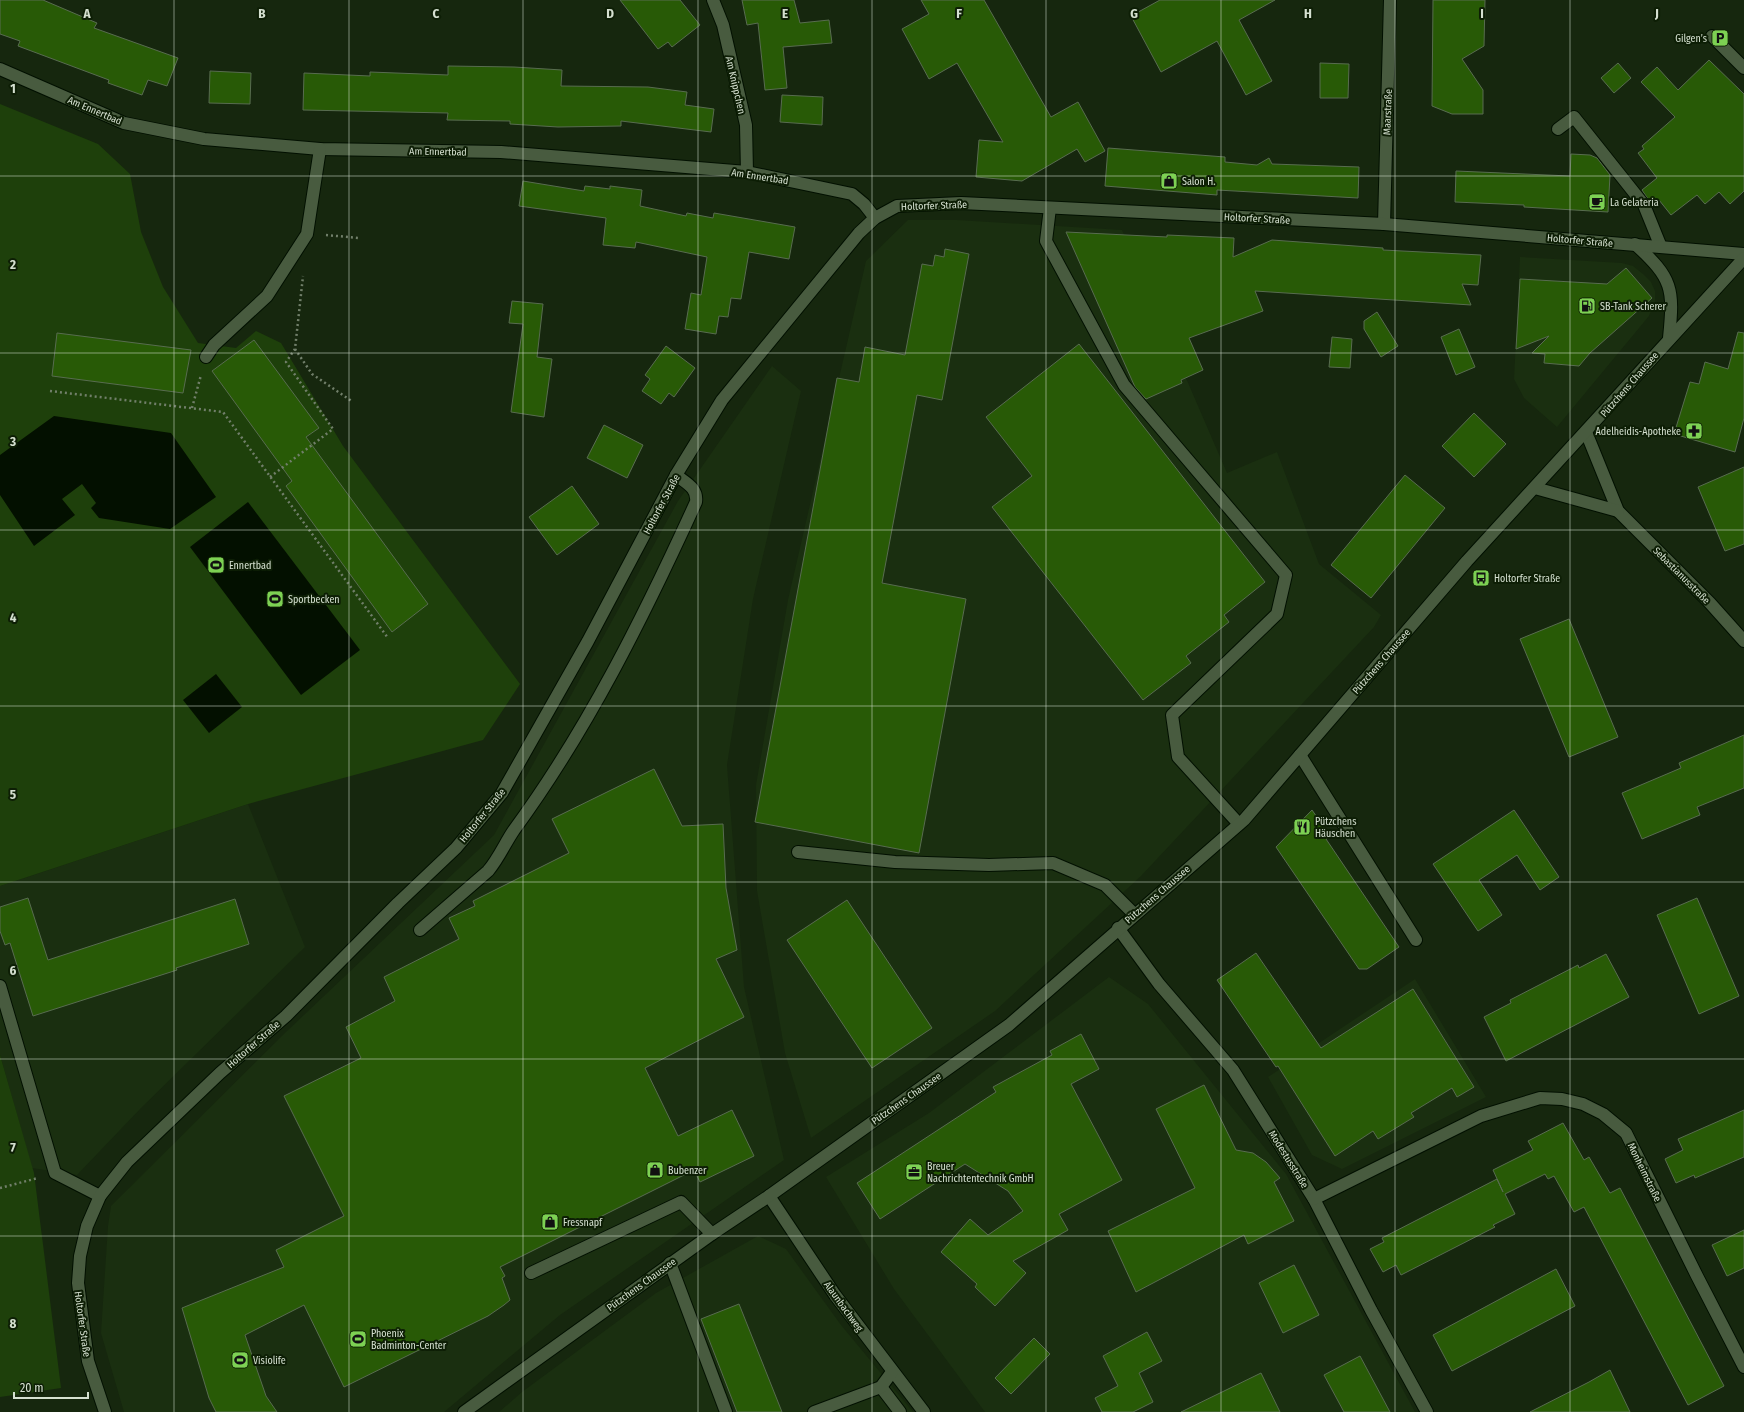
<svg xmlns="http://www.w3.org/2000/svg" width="1744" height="1412" font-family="'Fira Sans Condensed',sans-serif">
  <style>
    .built { fill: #1a2f10 }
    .green { fill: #1e400b }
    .water { fill: #031000 }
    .building { fill: #285a06; stroke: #586c50 }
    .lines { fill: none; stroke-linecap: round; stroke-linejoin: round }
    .minor-casing { stroke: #021000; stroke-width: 14 }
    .path { stroke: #717f6a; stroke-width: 2.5; stroke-dasharray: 2 3; stroke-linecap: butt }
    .minor { stroke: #485b3f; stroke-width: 12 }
    .grid { fill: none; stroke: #d5e0d0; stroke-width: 1; stroke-opacity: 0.55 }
    .labels { text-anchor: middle; stroke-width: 4; stroke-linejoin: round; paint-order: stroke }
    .poi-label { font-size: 10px; fill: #d5e0d0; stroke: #0d1e05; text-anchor: start }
    .street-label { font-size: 10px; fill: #d5e0d0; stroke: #0d1e05 }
    .grid-label { font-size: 13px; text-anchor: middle; font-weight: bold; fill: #d5e0d0; stroke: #0d1e05; stroke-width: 4; stroke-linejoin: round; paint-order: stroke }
  </style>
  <rect width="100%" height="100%" fill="#16270e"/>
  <!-- built -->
  <g class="built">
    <polygon points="908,220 957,220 1122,230 1227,473 1277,452 1319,564 1381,615 1374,627 1141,876 995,1011 811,1138 785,1053 757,891 756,785 788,600 866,261"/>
    <polygon points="1520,257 1622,263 1633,266 1643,274 1651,282 1655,291 1655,301 1649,316 1557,427 1524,398 1514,379"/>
    <polygon points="772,366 801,391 753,599 727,765 744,987 784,1160 560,1315 444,1412 124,1412 101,1333 108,1226 111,1206 286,1032 494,835 678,501"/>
    <polygon points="248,804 305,947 141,1108 77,1175 32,1168 0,1055 0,886"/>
    <polygon points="1109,977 1148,1004 1286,1174 1415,1412 985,1412 894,1289 826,1177 929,1113"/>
    <polygon points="1415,979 1486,1097 1342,1169 1312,1155 1268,1077"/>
    <polygon points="758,1236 786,1249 841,1325 913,1412 499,1412 522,1392 656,1293"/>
  </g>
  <!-- green -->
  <g class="green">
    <polygon points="0,104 98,144 130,174 141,232 163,287 198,343 236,348 256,331 281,343 343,446 520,684 483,740 248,804 0,886"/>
    <polygon points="0,1055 34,1173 61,1388 0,1397"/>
  </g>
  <!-- water -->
  <g class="water">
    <polygon points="54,416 171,433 216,497 170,529 99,518 91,508 96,503 82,484 62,499 75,515 34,546 0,495 0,455"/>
    <polygon points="248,502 360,650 301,695 190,547"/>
    <polygon points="216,674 242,707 209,733 183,700"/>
  </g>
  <!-- building -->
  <g class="building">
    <polygon points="0,0 43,0 97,23 94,28 178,58 167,86 148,80 142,95 108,83 109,80 18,46 20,41 0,34"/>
    <polygon points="620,0 680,0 700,25 672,47 668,42 658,49"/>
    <polygon points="742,0 794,0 800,23 829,20 832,43 783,47 787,88 765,90 758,23 747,25"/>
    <polygon points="921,0 984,0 1051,117 1078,102 1105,151 1085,162 1077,149 1022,181 976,177 979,140 1003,142 957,63 929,79 902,29 929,14"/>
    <polygon points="1160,0 1275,0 1239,20 1272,81 1246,95 1217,41 1161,72 1131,16"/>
    <polygon points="1433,0 1485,0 1484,46 1462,59 1483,90 1483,114 1452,114 1432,106"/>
    <polygon points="1709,60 1744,94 1744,191 1730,204 1719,192 1705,204 1697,195 1671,215 1659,200 1652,205 1642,190 1657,178 1638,153 1644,149 1642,146 1675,117 1641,82 1657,67 1678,90"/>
    <polygon points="1320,63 1349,64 1348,98 1320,98"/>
    <polygon points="1618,63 1631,78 1614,93 1601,78"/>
    <polygon points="448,66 514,67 562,70 561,86 648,87 687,92 685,105 714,109 711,132 621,121 621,126 558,127 510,124 510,121 447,120 448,113 303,110 304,73 370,76 370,72 448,75"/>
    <polygon points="210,71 251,73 250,104 209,103"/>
    <polygon points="782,95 823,97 822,125 780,122"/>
    <polygon points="1108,148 1225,157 1225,162 1257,165 1269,158 1272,164 1359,167 1358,198 1217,190 1217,195 1105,186"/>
    <polygon points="1571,154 1590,155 1597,158 1610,175 1608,212 1524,207 1524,205 1455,202 1456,171 1570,176"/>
    <polygon points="523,181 584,191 585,186 610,189 610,186 642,190 640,206 686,216 687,213 713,218 714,213 795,227 789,259 749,252 741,299 731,298 728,317 719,316 716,334 685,329 691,293 701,295 707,257 636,242 635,248 603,245 606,218 519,206"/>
    <polygon points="1066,232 1167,237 1167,235 1234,238 1233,257 1272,240 1383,248 1383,250 1481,255 1478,285 1462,284 1471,305 1255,291 1263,311 1189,338 1203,370 1181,380 1182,383 1146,399 1135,387"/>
    <polygon points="945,249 969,254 942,400 917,395 882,583 966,599 919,853 755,822 837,378 859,382 865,347 905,355 922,264 933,266 935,255 944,257"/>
    <polygon points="1626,268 1652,298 1590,353 1579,366 1544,363 1545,354 1532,353 1549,336 1516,349 1520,279 1607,284"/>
    <polygon points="512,301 543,304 537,357 552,359 544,417 511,412 523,324 509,323"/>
    <polygon points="1377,312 1398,346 1381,357 1364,329 1364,321"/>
    <polygon points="1459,329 1475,367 1456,375 1441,337"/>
    <polygon points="1738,332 1744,333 1744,418 1735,452 1674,434 1690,382 1699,384 1705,362 1728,369"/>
    <polygon points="57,333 191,350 183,393 52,376"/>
    <polygon points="1332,337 1352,339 1350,368 1329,367"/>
    <polygon points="254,340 319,428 306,437 428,604 392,632 286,486 292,481 212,371"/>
    <polygon points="1079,344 1265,582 1224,615 1229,622 1186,656 1191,663 1143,700 992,507 1032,476 986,417"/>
    <polygon points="666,346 695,368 674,397 669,393 661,404 642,391 650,379 645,375"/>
    <polygon points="1474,413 1506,444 1474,477 1442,446"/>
    <polygon points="604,425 643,445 627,478 587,458"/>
    <polygon points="1744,467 1744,544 1725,551 1698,487"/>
    <polygon points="1405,475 1445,508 1371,598 1331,565"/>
    <polygon points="572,486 599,524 557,555 529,517"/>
    <polygon points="1569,619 1618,737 1569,757 1520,639"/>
    <polygon points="1744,735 1744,788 1697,807 1700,815 1642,839 1622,793 1681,768 1679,763"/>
    <polygon points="654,769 682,826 723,824 726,888 737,950 716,959 744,1017 645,1068 678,1136 732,1110 754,1156 700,1182 694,1170 500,1267 505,1276 502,1278 510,1300 504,1305 488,1316 344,1387 304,1305 245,1335 266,1396 277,1412 216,1412 209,1398 182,1308 284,1267 276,1250 344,1216 284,1096 361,1058 346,1027 395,1001 384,977 459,939 449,918 475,906 473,901 569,853 552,819"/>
    <polygon points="1312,810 1330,836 1326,839 1399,947 1367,969 1359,969 1276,847"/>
    <polygon points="1514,810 1559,877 1540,890 1517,855 1479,880 1502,915 1478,931 1433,864"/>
    <polygon points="28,898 48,960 235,899 249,944 176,968 177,970 33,1016 10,943 5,945 0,931 0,907"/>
    <polygon points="1697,898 1739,996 1699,1014 1657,915"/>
    <polygon points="847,900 932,1028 872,1068 787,940"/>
    <polygon points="1256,953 1321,1048 1413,989 1474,1087 1457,1097 1452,1088 1411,1113 1414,1117 1378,1139 1373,1131 1335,1156 1278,1066 1276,1067 1217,980"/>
    <polygon points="1606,954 1629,997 1506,1061 1484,1017 1511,1003 1510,1000 1578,965 1579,968"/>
    <polygon points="1081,1034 1099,1069 1071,1084 1122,1180 1059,1214 1068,1230 1013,1261 1026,1273 995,1306 975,1287 977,1284 941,1252 970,1219 988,1235 1023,1211 1008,1191 965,1164 880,1219 857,1183 996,1092 993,1087 1052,1055 1050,1051"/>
    <polygon points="1204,1085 1236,1150 1253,1153 1266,1162 1280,1178 1274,1182 1294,1221 1248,1244 1244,1235 1136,1292 1108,1231 1195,1188 1156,1109"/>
    <polygon points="1744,1110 1744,1157 1695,1178 1694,1175 1676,1183 1665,1159 1683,1150 1678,1139"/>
    <polygon points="1563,1123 1584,1160 1589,1157 1610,1193 1620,1188 1724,1386 1688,1405 1584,1207 1574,1212 1554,1176 1548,1179 1545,1174 1505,1194 1515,1214 1493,1225 1495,1227 1401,1275 1396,1265 1383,1272 1370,1249 1384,1242 1382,1238 1497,1179 1503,1192 1493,1170 1533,1150 1528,1141"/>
    <polygon points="1744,1230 1744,1268 1727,1276 1712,1245"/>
    <polygon points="1294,1265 1319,1315 1283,1333 1259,1283"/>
    <polygon points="1556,1269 1575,1306 1452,1371 1433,1335"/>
    <polygon points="739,1304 782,1412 737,1412 701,1319"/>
    <polygon points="1147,1332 1162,1361 1139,1373 1153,1402 1133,1412 1102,1412 1095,1398 1118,1386 1103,1356"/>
    <polygon points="1034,1338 1050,1354 1011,1394 995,1378"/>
    <polygon points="1360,1356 1390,1412 1344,1412 1324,1375"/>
    <polygon points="1610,1370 1630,1412 1530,1412 1589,1382"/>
    <polygon points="1261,1373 1280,1412 1181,1412"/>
  </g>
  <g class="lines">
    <!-- minor casing -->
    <g class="minor-casing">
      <g id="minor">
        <polyline points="713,0 723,25 746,125 747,172"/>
        <polyline points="1712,36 1744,68"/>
        <polyline points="0,69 124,123 204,139 320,149 501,152 747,172 852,194 864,204 875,218"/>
        <polyline points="1558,129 1574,117 1644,205 1661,247"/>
        <polyline points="1050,208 1046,241 1124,385 1286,575 1277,614 1172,715 1178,757 1239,824"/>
        <polyline points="1384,224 1390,0"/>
        <path d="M1635,244C1673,279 1674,288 1669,338"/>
        <polyline points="206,357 214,345 267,296 307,234 320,149"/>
        <polyline points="1586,432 1618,511 1710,603 1744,641"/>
        <polyline points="1535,488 1618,511"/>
        <polyline points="1300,755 1416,940"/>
        <polyline points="798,852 895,862 989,865 1053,863 1105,885 1134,914"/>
        <polyline points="1118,928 1159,984 1233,1070 1314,1199 1371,1310 1427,1412"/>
        <path d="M420,930L488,871C499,858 505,843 514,830C588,729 644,616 696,502C698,488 686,483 676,475"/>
        <polyline points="0,986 55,1173 100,1196"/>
        <polyline points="769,1196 835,1295 924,1412"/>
        <polyline points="1314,1199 1481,1116 1540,1098 1562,1099 1583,1104 1603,1114 1626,1133 1697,1276 1744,1367"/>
        <polyline points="670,1263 726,1412"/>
        <polyline points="531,1273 681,1202 712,1234"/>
        <polyline points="881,1387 900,1412"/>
        <polyline points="105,1412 88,1361 78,1283 80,1256 87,1226 100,1196 127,1162 220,1073 286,1016 398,903 456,848 502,793 588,641 676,475 722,400 859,233 875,218 897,206 961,203 1384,224 1744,254"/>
        <polyline points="464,1412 712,1234 769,1196 1009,1025 1244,820 1467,561 1744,258"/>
        <polyline points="814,1412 881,1387 892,1372"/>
      </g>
    </g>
    <!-- path -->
    <g class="path">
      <polyline points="326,235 359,238"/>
      <polyline points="295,349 312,374 353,402"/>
      <polyline points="50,391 223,412 388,638"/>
      <polyline points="192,408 201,375"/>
      <polyline points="270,477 333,429 286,362 295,349 303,276"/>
      <polyline points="0,1188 38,1178"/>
    </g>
    <!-- minor -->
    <use href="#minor" class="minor"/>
  </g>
  <!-- grid -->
  <path class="grid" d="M174,0V1412M349,0V1412M523,0V1412M698,0V1412M872,0V1412M1046,0V1412M1221,0V1412M1395,0V1412M1570,0V1412M0,176H1744M0,353H1744M0,530H1744M0,706H1744M0,882H1744M0,1059H1744M0,1236H1744"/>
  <!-- icons -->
  <defs>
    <g id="parking-square" transform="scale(0.9)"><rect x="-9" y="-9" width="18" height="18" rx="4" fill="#7dd153" stroke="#0d1e05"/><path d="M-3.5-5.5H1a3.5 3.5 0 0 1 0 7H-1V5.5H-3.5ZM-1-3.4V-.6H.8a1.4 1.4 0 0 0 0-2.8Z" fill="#111"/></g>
    <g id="shop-square" transform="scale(0.9)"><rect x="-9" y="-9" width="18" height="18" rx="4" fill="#7dd153" stroke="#0d1e05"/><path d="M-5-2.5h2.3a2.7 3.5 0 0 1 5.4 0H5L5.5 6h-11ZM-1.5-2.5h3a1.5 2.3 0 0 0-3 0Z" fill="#111"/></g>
    <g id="cafe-square" transform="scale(0.9)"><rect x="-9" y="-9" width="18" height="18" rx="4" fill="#7dd153" stroke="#0d1e05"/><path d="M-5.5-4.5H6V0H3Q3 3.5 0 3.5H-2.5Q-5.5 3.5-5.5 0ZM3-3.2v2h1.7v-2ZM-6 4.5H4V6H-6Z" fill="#111"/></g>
    <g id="fuel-square" transform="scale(0.9)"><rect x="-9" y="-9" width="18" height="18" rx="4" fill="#7dd153" stroke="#0d1e05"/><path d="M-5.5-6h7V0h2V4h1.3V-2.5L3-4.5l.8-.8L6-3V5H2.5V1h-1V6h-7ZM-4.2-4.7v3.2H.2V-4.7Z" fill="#111"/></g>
    <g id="pharmacy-square" transform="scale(0.9)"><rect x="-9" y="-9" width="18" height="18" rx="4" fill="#7dd153" stroke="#0d1e05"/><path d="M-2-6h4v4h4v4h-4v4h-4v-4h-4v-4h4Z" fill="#111"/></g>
    <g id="stadium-square" transform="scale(0.9)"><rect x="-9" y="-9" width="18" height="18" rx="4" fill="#7dd153" stroke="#0d1e05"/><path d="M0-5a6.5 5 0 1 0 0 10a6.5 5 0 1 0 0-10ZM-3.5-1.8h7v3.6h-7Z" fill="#111"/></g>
    <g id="bus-square" transform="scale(0.9)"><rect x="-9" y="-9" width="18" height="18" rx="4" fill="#7dd153" stroke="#0d1e05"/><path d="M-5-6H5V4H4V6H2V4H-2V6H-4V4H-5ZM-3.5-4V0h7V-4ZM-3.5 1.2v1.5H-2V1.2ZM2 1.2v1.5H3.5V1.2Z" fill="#111"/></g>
    <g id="restaurant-square" transform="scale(0.9)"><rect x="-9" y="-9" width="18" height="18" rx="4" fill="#7dd153" stroke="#0d1e05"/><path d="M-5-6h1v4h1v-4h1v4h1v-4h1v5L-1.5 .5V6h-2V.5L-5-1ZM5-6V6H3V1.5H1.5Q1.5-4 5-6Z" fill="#111"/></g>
    <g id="office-square" transform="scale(0.9)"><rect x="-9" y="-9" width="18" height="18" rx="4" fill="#7dd153" stroke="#0d1e05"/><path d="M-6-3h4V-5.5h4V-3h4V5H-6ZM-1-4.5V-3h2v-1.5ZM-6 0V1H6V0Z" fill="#111"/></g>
  </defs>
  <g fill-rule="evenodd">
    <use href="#parking-square" x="1720" y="38"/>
    <use href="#shop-square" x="1169" y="181"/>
    <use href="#cafe-square" x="1597" y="202"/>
    <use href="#fuel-square" x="1587" y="306"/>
    <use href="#pharmacy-square" x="1694" y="431"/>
    <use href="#stadium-square" x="216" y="565"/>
    <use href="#bus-square" x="1481" y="578"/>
    <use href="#stadium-square" x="275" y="599"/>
    <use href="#restaurant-square" x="1302" y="827"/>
    <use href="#shop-square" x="655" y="1170"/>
    <use href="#office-square" x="914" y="1172"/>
    <use href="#shop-square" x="550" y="1222"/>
    <use href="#stadium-square" x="358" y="1339"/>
    <use href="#stadium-square" x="240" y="1360"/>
  </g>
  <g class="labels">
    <!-- poi labels -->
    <g class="poi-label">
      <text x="1707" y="42" text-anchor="end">Gilgen’s</text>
      <text x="1182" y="185">Salon H.</text>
      <text x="1610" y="206">La Gelateria</text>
      <text x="1600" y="310">SB-Tank Scherer</text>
      <text x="1681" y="435" text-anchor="end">Adelheidis-Apotheke</text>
      <text x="229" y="569">Ennertbad</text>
      <text x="1494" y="582">Holtorfer Straße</text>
      <text x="288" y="603">Sportbecken</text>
      <text x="1315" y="825">Pützchens<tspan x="1315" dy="12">Häuschen</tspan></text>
      <text x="927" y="1170">Breuer<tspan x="927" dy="12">Nachrichtentechnik GmbH</tspan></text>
      <text x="668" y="1174">Bubenzer</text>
      <text x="563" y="1226">Fressnapf</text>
      <text x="371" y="1337">Phoenix<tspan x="371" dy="12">Badminton-Center</tspan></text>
      <text x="253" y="1364">Visiolife</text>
    </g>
    <!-- street labels -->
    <g class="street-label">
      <text transform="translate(736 85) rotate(77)" y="4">Am Knippchen</text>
      <text transform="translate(95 110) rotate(23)" y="4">Am Ennertbad</text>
      <text transform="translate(1387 112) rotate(-88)" y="4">Maarstraße</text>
      <text transform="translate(438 151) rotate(1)" y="4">Am Ennertbad</text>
      <text transform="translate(760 176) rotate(9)" y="4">Am Ennertbad</text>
      <text transform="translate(934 205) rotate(-2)" y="4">Holtorfer Straße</text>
      <text transform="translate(1257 218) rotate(3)" y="4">Holtorfer Straße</text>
      <text transform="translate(1580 240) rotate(5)" y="4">Holtorfer Straße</text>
      <text transform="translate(1629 384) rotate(-49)" y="4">Pützchens Chaussee</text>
      <text transform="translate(661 504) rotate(-62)" y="4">Holtorfer Straße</text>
      <text transform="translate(1682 575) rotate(45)" y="4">Sebastianusstraße</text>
      <text transform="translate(1381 661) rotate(-49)" y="4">Pützchens Chaussee</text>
      <text transform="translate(482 815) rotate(-51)" y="4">Holtorfer Straße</text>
      <text transform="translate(1157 894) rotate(-41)" y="4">Pützchens Chaussee</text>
      <text transform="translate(253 1044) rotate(-41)" y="4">Holtorfer Straße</text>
      <text transform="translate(906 1098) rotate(-35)" y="4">Pützchens Chaussee</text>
      <text transform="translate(1289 1159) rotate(58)" y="4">Modestusstraße</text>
      <text transform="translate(1645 1172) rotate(64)" y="4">Monheimstraße</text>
      <text transform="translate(641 1284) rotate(-36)" y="4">Pützchens Chaussee</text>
      <text transform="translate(844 1306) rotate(54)" y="4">Alaunbachweg</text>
      <text transform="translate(83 1324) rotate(82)" y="4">Holtorfer Straße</text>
    </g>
  </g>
  <g class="grid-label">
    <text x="87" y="18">A</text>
    <text x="262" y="18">B</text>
    <text x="436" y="18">C</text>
    <text x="610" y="18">D</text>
    <text x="785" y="18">E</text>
    <text x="959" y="18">F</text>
    <text x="1134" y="18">G</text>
    <text x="1308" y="18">H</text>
    <text x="1482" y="18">I</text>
    <text x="1657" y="18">J</text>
    <text x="13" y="93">1</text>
    <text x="13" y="269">2</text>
    <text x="13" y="446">3</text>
    <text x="13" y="622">4</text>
    <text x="13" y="799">5</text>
    <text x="13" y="975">6</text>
    <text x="13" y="1152">7</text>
    <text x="13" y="1328">8</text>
  </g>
  <!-- scale -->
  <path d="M14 1392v6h74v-6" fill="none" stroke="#d5e0d0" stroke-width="2"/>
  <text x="20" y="1392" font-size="12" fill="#d5e0d0" stroke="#0d1e05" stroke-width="3" paint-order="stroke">20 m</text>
</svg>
